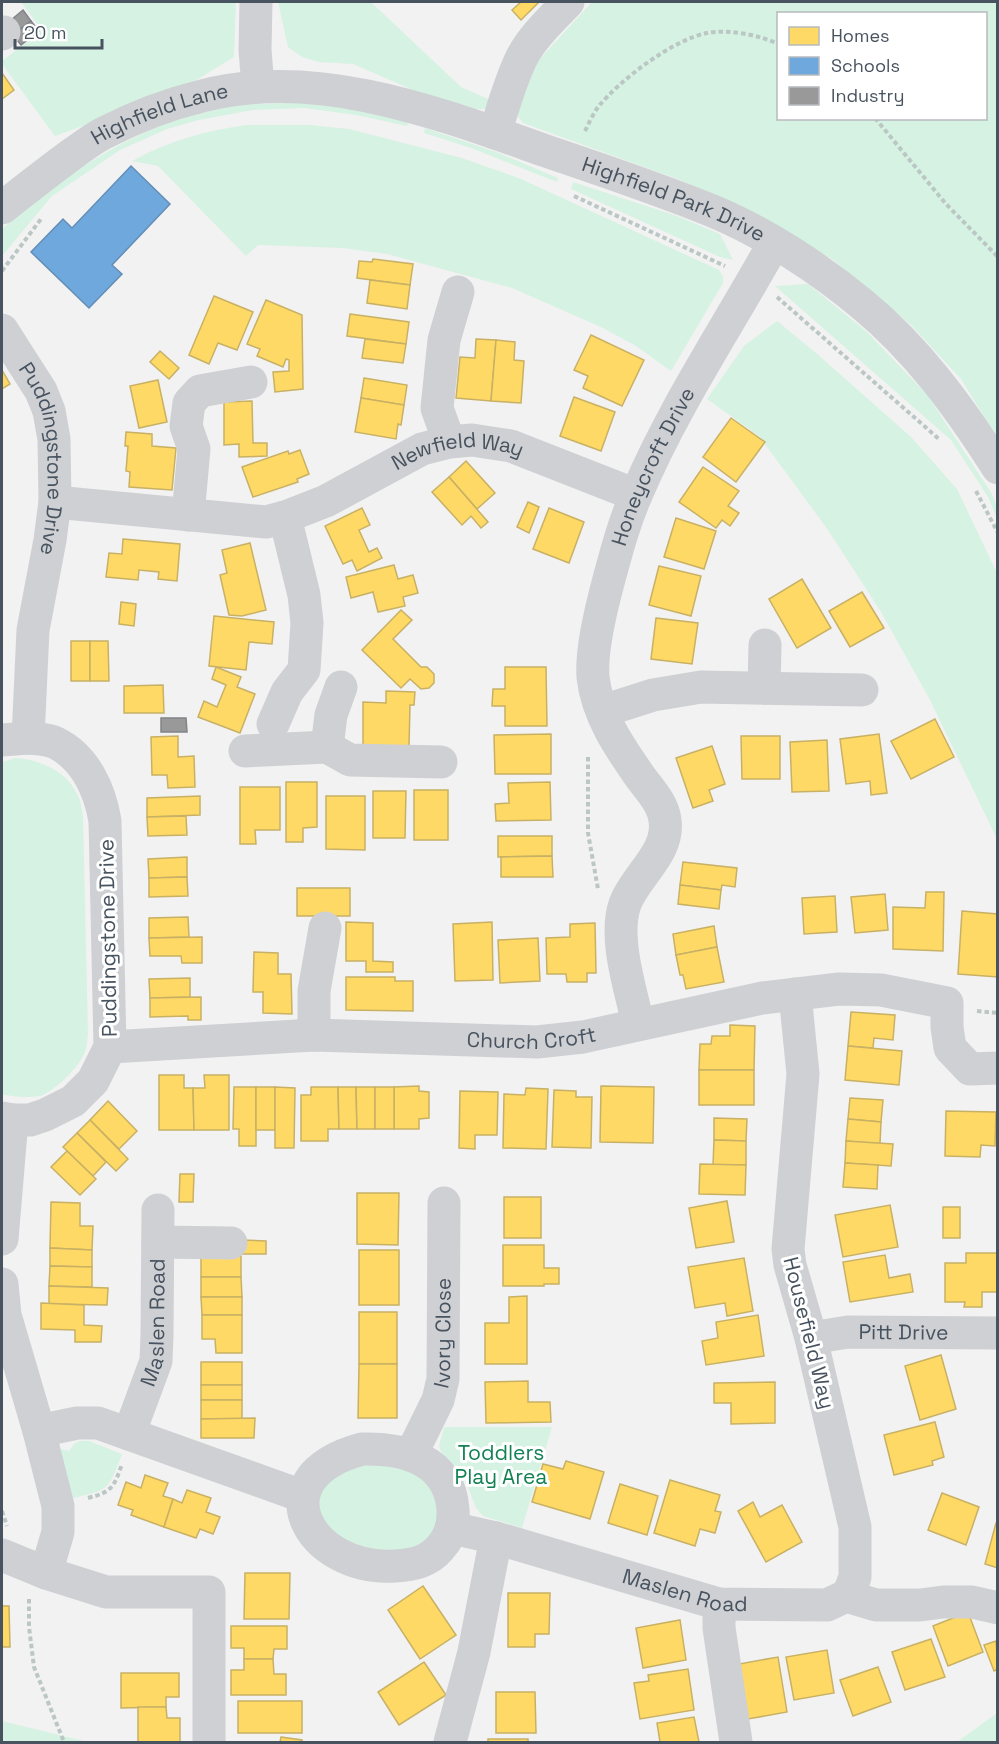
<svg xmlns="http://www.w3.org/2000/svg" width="999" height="1744" font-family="'Space Grotesk',sans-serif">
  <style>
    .green { fill: #d6f2e3; fill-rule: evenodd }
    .homes { fill: #ffd966; stroke: #c8b164; stroke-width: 1.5 }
    .schools { fill: #6fa8dc; stroke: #638eb7; stroke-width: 1.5 }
    .industry { fill: #999; stroke: #818488; stroke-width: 1.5 }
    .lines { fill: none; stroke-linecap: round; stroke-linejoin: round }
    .path { stroke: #bbc7c4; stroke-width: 4; stroke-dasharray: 4.5 3; stroke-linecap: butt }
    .minor { stroke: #ced0d3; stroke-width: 33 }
    .labels { text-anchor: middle; stroke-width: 6; stroke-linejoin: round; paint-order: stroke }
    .street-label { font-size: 21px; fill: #485360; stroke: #fff }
    .park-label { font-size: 21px; fill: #138253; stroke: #fff }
  </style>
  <rect width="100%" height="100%" fill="#f3f2f2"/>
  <!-- green -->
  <g class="green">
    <polygon points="21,2 236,2 234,57 177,92 55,136 2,64 2,61 42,30"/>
    <polygon points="278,2 371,2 461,87 495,102 484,109 473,109 429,97 353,64 318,62 302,57 288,47"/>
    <path d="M592,2H997V438L961,379L911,325L832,259L744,209L680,180L523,123L512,109L524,76ZM778,14H986V118H778Z"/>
    <path d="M304,103L344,108L409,121L407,126L356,115L304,108L253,110L199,120L167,129L120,150L52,196L2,256V229C67,172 143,120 230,107C254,103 279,103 304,103Z"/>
    <path d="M246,125H310L349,129L462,158L521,179L719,270L723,277V283L671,371L636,346L603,328L512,288L387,254L343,248L258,245L246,256L158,166L132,161C168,141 205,131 246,125Z"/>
    <polygon points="425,128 499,153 558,178 557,182 471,148 424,133"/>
    <polygon points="573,182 677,216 720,234 733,260 720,257 571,189"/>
    <polygon points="808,284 867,332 928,396 992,494 997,506 997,519 988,497 951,440 775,286"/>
    <polygon points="777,321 816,353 911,437 957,489 997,573 997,839 930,700 881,612 828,530 759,436 707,399 744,346"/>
    <path d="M15,758C40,759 68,772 78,796C81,801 81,808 83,815L88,1035C87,1041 87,1048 84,1054C79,1067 54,1092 40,1096C29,1098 12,1097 2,1094V762Z"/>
    <polygon points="444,1427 552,1427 522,1528 483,1516 476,1508 465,1479 457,1467 442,1454 439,1446"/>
    <path d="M80,1441H89L122,1454C107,1493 109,1489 70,1499L60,1459L61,1449L69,1451L74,1444Z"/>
    <polygon points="372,1462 414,1473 430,1485 439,1508 438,1528 430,1545 393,1558 334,1538 321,1516 318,1503 321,1488 335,1471"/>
    <polygon points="997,1713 997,1742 957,1742"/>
    <polygon points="2,1721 88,1742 2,1742"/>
  </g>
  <!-- homes -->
  <g class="homes">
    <polygon points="521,2 539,2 521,20 512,10"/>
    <polygon points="2,73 14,90 2,99"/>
    <polygon points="373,259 413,264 410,285 357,278 359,261 372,262"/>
    <polygon points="370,280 410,285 407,309 367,303"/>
    <polygon points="214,296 253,312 237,350 218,343 209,364 189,355"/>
    <polygon points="266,300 302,315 303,389 275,392 273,372 289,371 289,360 286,359 283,367 257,356 260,349 247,344"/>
    <polygon points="350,314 409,322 406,344 347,336"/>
    <polygon points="591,335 644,360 622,406 583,388 588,376 574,370"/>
    <polygon points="365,339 406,344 403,363 362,358"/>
    <polygon points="476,339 496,340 491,401 456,398 460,357 475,358"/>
    <polygon points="496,340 515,342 514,360 524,361 521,403 491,401"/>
    <polygon points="160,351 179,368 169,379 150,362"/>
    <polygon points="2,370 10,384 2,389"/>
    <polygon points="364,378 407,385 404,405 361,398"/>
    <polygon points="158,380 167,422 139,428 130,386"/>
    <polygon points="574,397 615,412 601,451 560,436"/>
    <polygon points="361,398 404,405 401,425 398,424 396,439 355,432"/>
    <polygon points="252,401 253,443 267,443 267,456 239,457 239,444 224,445 224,402"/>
    <polygon points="731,418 765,442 736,482 703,457"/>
    <polygon points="126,432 152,434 152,446 176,448 172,490 129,487 130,472 126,471 128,446 125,446"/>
    <polygon points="300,450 309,474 297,479 298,482 253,497 242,467 288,451 289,454"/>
    <polygon points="466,461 495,493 477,509 449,477"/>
    <polygon points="703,467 739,491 728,506 739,513 730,526 722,520 716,528 679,502"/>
    <polygon points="449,477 488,522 481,528 471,516 462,525 432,492"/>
    <polygon points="528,502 539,507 529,533 517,527"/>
    <polygon points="362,508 370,525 359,530 369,552 377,548 382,558 357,571 352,560 343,564 325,526"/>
    <polygon points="549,508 584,522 569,563 533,549"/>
    <polygon points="676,518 716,531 704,569 664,557"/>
    <polygon points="123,539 180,544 177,581 158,579 159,572 139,570 138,580 106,577 109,553 122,554"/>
    <polygon points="250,543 266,610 242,616 229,615 220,575 227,573 222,550"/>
    <polygon points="394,565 398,579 413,575 418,593 403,597 405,606 378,612 373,592 351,598 346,577"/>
    <polygon points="659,566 701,576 691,616 649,605"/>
    <polygon points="802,579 831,628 797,648 769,599"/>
    <polygon points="862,592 884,628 850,647 829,611"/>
    <polygon points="121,602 136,604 134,626 119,624"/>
    <polygon points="401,610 412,620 393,639 421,667 427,667 434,674 434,683 429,688 421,689 410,679 401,688 362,650"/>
    <polygon points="214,616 274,622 272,644 249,642 246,670 209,666"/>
    <polygon points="656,618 698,623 692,664 651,659"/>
    <rect x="71" y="641" width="19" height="40"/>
    <polygon points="90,641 108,641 109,681 90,681"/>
    <polygon points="216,667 241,677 237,687 255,694 240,733 198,717 204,701 217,707 226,685 212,679"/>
    <polygon points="505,667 546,667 547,726 505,726 505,706 492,706 493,689 505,689"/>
    <polygon points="163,685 164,713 124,713 124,686"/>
    <polygon points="386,691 415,692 414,705 410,705 409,746 363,746 363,702 386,703"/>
    <polygon points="935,719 954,757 911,779 891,741"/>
    <polygon points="551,734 551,774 495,774 494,735"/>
    <polygon points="879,734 887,793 871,795 870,781 846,784 840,739"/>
    <polygon points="178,736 178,757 194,756 195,787 168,788 167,775 152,775 151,737"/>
    <polygon points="741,736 780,736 780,779 742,779"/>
    <polygon points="827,740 829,791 792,792 790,742"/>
    <polygon points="712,746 725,784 709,790 713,801 693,808 676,758"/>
    <polygon points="286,782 317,782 317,827 303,828 303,842 286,842"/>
    <polygon points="550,782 551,820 496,821 495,804 509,803 508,783"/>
    <polygon points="240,787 280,787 280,830 255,830 256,844 240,844"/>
    <rect x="414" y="790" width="34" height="50"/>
    <polygon points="373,791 406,791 405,838 373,838"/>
    <polygon points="200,796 200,815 147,817 147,798"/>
    <polygon points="326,796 365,796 365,850 326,849"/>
    <polygon points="186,816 187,835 148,836 147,817"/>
    <polygon points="498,836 552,836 552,856 498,857"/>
    <polygon points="552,856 553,877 501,877 501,857"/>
    <polygon points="187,857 187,877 149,878 148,859"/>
    <polygon points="683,862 737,868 735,887 722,885 721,890 680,885"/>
    <polygon points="187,877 188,896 149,897 149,878"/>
    <polygon points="680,885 721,890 719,909 678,904"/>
    <rect x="297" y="888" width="53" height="28"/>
    <polygon points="926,892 944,892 943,951 893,949 893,907 925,908"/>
    <polygon points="885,894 888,930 855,933 851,897"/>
    <polygon points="835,896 837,932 804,934 802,898"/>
    <polygon points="962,911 998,914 998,977 958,974"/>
    <polygon points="188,917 189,937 149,938 149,918"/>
    <polygon points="346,922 373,923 373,961 393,962 393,972 366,972 366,961 346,961"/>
    <polygon points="492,922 493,980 455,981 453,924"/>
    <polygon points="595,923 596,973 587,973 587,982 567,982 566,974 547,974 546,938 570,937 570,924"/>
    <polygon points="714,926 717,947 676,955 673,934"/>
    <polygon points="202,937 202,963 182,963 181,956 150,956 149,938"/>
    <polygon points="538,938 540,981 500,983 498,940"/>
    <polygon points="717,947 724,982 686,989 683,975 680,975 676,955"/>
    <polygon points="254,952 278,953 278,974 291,974 292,1014 263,1013 263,992 253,992"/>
    <polygon points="346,977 395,977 395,981 413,981 413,1011 346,1010"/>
    <polygon points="190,978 190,997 150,998 149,979"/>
    <polygon points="201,997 201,1020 188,1020 188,1016 150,1017 150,998"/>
    <polygon points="851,1012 895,1015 893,1040 874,1038 873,1048 848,1046"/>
    <polygon points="730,1025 755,1026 754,1070 699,1070 700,1044 711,1044 712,1036 730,1036"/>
    <polygon points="848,1046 902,1051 899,1085 845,1080"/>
    <rect x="699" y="1070" width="55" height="35"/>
    <polygon points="159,1075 184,1075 184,1088 193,1088 194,1130 159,1130"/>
    <polygon points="204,1075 229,1075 229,1130 194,1130 193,1088 205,1088"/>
    <polygon points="419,1086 419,1091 429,1092 429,1118 419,1119 419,1129 394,1129 394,1087"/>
    <polygon points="601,1086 654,1087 653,1143 600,1142"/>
    <polygon points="234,1087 256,1087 256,1146 239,1146 239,1129 233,1129"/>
    <rect x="256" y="1087" width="19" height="43"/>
    <polygon points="275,1087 295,1088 294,1148 275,1148"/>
    <polygon points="311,1087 338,1087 339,1129 328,1129 328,1141 301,1141 301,1095 311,1095"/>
    <polygon points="338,1087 356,1087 357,1129 339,1129"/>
    <polygon points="356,1087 375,1087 375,1129 357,1129"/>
    <rect x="375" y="1087" width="19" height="42"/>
    <polygon points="526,1088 548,1089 546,1149 503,1148 504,1094 525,1095"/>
    <polygon points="554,1090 576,1091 576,1097 592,1097 591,1148 552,1147"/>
    <polygon points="460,1091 498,1092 497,1135 475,1135 475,1149 459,1148"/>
    <polygon points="850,1098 883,1100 881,1122 848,1119"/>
    <polygon points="108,1101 137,1131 119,1149 90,1120"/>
    <polygon points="946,1111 996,1112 995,1146 981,1145 980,1157 945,1156"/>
    <polygon points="714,1118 747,1119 746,1141 714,1140"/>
    <polygon points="848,1119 881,1122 880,1144 846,1141"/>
    <polygon points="90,1120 128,1159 116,1171 77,1133"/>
    <polygon points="77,1133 106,1162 93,1176 63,1147"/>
    <polygon points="714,1140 746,1141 746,1165 713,1165"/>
    <polygon points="846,1141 893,1144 891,1166 845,1163"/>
    <polygon points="67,1151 96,1179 80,1195 51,1167"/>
    <polygon points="845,1163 878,1165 877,1189 843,1187"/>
    <polygon points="700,1164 746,1165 745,1195 699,1194"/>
    <polygon points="180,1174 194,1174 193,1202 179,1202"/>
    <polygon points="357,1193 399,1193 398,1245 357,1244"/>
    <rect x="504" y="1197" width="37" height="41"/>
    <polygon points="727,1201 734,1242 696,1248 689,1208"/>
    <polygon points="51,1202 80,1203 80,1226 93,1226 92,1250 50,1248"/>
    <polygon points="890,1205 898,1247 843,1257 835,1215"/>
    <rect x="943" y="1207" width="17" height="31"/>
    <polygon points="241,1240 266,1241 266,1254 240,1254"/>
    <polygon points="503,1245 544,1245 544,1268 559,1268 559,1284 544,1284 544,1286 503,1286"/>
    <polygon points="50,1248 92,1250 92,1267 50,1266"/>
    <rect x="359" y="1250" width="40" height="55"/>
    <polygon points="966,1253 998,1253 998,1292 982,1292 982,1307 964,1307 965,1302 945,1302 945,1263 966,1263"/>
    <polygon points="885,1255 889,1278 910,1274 913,1292 850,1302 843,1262"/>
    <rect x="201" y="1256" width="40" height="21"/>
    <polygon points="744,1258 753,1311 727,1316 725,1303 695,1308 688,1267"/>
    <polygon points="50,1266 92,1267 92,1287 49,1286"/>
    <polygon points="201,1277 241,1277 242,1297 201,1297"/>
    <polygon points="49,1286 108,1288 107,1305 49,1304"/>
    <polygon points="527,1296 527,1364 485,1364 485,1323 509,1323 509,1297"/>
    <polygon points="201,1297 242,1297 242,1315 202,1315"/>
    <polygon points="41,1303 84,1305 84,1325 102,1326 101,1342 75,1342 75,1330 41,1329"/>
    <rect x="359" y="1312" width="38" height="52"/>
    <polygon points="202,1315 242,1315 242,1353 216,1353 215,1339 202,1339"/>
    <polygon points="758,1315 764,1356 706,1365 702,1341 718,1338 716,1322"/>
    <polygon points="941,1355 956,1409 920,1420 905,1366"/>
    <rect x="201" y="1362" width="41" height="23"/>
    <polygon points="359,1364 397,1364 397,1418 358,1418"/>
    <polygon points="528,1381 528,1402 550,1402 551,1422 486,1423 485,1382"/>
    <polygon points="775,1382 775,1423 731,1424 731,1403 714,1403 714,1383"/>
    <rect x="201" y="1385" width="41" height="15"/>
    <rect x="201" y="1400" width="41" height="19"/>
    <polygon points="255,1418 254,1438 201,1438 201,1419"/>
    <polygon points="935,1422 944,1457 932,1461 933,1465 894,1475 884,1435"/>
    <polygon points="566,1461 604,1472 590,1519 532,1502 543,1464 563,1469"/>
    <polygon points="145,1475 168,1483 163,1496 173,1499 164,1527 131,1515 133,1510 118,1505 126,1482 141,1488"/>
    <polygon points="670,1480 720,1495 715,1511 721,1512 715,1533 700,1529 695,1546 654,1533"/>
    <polygon points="620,1484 658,1496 647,1535 608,1523"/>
    <polygon points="187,1490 211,1498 206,1512 220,1517 213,1534 200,1529 196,1538 164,1527 173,1499 182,1503"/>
    <polygon points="942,1493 979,1507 966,1545 928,1530"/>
    <polygon points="753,1502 760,1517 782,1505 802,1542 766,1562 738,1511"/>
    <polygon points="996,1523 998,1523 998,1568 985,1564"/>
    <polygon points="245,1573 290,1573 289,1619 244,1619"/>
    <polygon points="423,1586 456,1635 420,1659 388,1610"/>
    <polygon points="508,1593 550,1593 549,1634 535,1634 535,1647 508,1647"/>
    <polygon points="2,1606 9,1606 10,1647 2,1647"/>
    <polygon points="968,1612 983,1652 948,1666 933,1626"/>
    <polygon points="680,1620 686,1660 643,1668 636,1628"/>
    <polygon points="231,1626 287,1626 287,1649 274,1649 273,1659 244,1659 244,1648 231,1648"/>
    <polygon points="931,1639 945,1677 905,1690 892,1652"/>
    <polygon points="996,1641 998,1669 994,1671 984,1645"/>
    <polygon points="827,1650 834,1693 794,1700 786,1657"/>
    <polygon points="778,1657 787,1712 748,1719 739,1664"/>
    <polygon points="244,1659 273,1659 274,1674 286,1674 286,1695 231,1695 231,1670 244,1670"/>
    <polygon points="424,1662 446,1695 399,1725 378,1692"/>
    <polygon points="878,1667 891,1702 853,1716 840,1680"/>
    <polygon points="688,1669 694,1710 640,1719 634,1683 649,1681 648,1675"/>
    <polygon points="121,1673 179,1673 179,1697 166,1697 166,1707 121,1708"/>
    <polygon points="496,1692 535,1692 536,1733 496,1733"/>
    <rect x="238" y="1701" width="64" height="32"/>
    <polygon points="138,1707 166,1707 167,1718 180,1718 180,1742 138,1742"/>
    <polygon points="694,1717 699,1742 660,1742 657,1723"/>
    <polygon points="281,1737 302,1740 302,1742 280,1742"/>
    <rect x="488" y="1739" width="40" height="3"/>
  </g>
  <!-- schools -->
  <polygon class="schools" points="131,166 170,204 112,265 122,274 89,308 31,252 63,219 72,228"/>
  <!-- industry -->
  <g class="industry">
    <polygon points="23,10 31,21 13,35 5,25"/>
    <polygon points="31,21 39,31 21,45 13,35"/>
    <polygon points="161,718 186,718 187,732 161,732"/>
  </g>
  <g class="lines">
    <!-- path -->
    <g class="path">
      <polyline points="875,118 946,204 998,257"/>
      <path d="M585,131C589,123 593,114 598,107C620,80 672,40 707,33C727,29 760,35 778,44"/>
      <polyline points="574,196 725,266"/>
      <polyline points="2,271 41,219"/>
      <polyline points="777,297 939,439"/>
      <polyline points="976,491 998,533"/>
      <polyline points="588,757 588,833 598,889"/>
      <polyline points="977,1011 998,1013"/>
      <path d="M88,1498C112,1492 114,1487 122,1464"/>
      <polyline points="2,1511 7,1526"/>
      <polyline points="29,1599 29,1627 34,1667 64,1742"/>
    </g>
    <!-- minor -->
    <g class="minor">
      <polyline points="256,2 255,50 258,87"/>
      <polyline points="2,34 4,32"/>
      <path d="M495,133C503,108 510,81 522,57C533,36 552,19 568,2"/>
      <path id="s1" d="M2,208C26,189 50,170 75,152C85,145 94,138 104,133C135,117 169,104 202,96C317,66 438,113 546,151C602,170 659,189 715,212C765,233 820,269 862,304C917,349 960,408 998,468"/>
      <path id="s2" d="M2,330L41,391L49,411L54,439L55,502L50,540L33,630L28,738L2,740"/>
      <polyline points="449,442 437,408 444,340 458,292"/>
      <path id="s3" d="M55,502L266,522L285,517L326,501L422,449L449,442L472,440L511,446L636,495"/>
      <polyline points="188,515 194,449 186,426 189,403 200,391 251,382"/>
      <polyline points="764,688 765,645"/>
      <polyline points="603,711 653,695 701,687 862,690"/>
      <polyline points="273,724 287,692 304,670 307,623 304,595 285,517"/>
      <polyline points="327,747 331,715 341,687"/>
      <polyline points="245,751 327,747 350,760 441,762"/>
      <path id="s4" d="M638,1024C631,990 613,938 625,904C635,876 670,853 665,820C663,804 651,791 641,778C620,748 597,715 593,677C591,651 601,609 608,583C616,553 624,522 637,493C674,406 728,326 774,243"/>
      <polyline points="314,1035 314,991 325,928"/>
      <path id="s5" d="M110,1047L314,1035L537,1042L583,1037L762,998L839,989L881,990L947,1003V1027L950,1048L970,1069L998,1068"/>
      <polyline points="2,1118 12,1120 2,1239"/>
      <path d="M12,1120H30L45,1115L73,1101L93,1081L110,1047L105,821C100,791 86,758 56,743C48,739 37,739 28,738"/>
      <polyline points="158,1242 231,1243"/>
      <polyline points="2,1284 5,1315 39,1431 58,1506 58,1532 46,1573 106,1592 209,1592 209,1742"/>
      <path id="s6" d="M811,1338L848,1332L998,1333"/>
      <polyline points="39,1431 77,1423 98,1423 302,1496"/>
      <path id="s7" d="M129,1434L156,1361L157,1335L158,1210"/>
      <path d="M362,1449C404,1448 450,1460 453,1510C454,1524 450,1537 440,1548C428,1562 413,1565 395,1566C310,1572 255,1478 362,1449Z"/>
      <path id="s8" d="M411,1455L438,1400L443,1379L444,1203"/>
      <path id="s9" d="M452,1528L496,1538L719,1604L827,1605L846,1596L851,1588L855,1577V1527L811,1338L790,1265L788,1249L803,1074L795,994"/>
      <polyline points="2,1555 46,1573"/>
      <polyline points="846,1596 876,1605 920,1605 943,1602 972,1602 998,1608"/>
      <polyline points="719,1604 719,1628 736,1742"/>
      <polyline points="450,1742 474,1652 496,1538"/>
    </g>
  </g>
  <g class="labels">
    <!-- street labels -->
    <g class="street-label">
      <text dy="7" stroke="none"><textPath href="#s1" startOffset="186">Highfield Lane</textPath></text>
      <text dy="7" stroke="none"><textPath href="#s1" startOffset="722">Highfield Park Drive</textPath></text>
      <text dy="7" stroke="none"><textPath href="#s2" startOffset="140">Puddingstone Drive</textPath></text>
      <text dy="7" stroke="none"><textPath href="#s3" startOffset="420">Newfield Way</textPath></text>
      <text dy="7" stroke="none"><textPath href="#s4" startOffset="600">Honeycroft Drive</textPath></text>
      <text transform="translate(108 938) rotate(-91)" y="7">Puddingstone Drive</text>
      <text dy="7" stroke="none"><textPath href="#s5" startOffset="422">Church Croft</textPath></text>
      <text dy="7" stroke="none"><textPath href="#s7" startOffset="116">Maslen Road</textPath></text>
      <text dy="7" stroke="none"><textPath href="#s8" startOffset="129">Ivory Close</textPath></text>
      <text dy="7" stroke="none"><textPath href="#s6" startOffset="93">Pitt Drive</textPath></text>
      <text transform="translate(809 1333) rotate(76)" y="7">Housefield Way</text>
      <text dy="7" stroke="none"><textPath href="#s9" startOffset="242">Maslen Road</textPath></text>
    </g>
    <!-- park labels -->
    <g class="park-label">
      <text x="501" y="1460">Toddlers<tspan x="501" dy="24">Play Area</tspan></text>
    </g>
  </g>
  <!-- border -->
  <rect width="999" height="1744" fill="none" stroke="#485360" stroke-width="6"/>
  <!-- legend -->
  <rect x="777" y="12" width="210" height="108" fill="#ffffff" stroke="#b6babf" stroke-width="1.5"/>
  <rect x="789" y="27" width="30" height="18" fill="#ffd966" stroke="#b6babf" stroke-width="1.5"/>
  <text x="831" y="42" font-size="18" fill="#485360">Homes</text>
  <rect x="789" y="57" width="30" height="18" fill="#6fa8dc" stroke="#b6babf" stroke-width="1.5"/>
  <text x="831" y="72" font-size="18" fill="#485360">Schools</text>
  <rect x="789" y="87" width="30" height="18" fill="#999999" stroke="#b6babf" stroke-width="1.5"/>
  <text x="831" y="102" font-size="18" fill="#485360">Industry</text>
  <!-- scale -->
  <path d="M15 39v9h87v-9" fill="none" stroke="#485360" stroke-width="3"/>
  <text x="24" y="39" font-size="18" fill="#485360" stroke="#ffffff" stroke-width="4.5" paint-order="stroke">20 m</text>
</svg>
